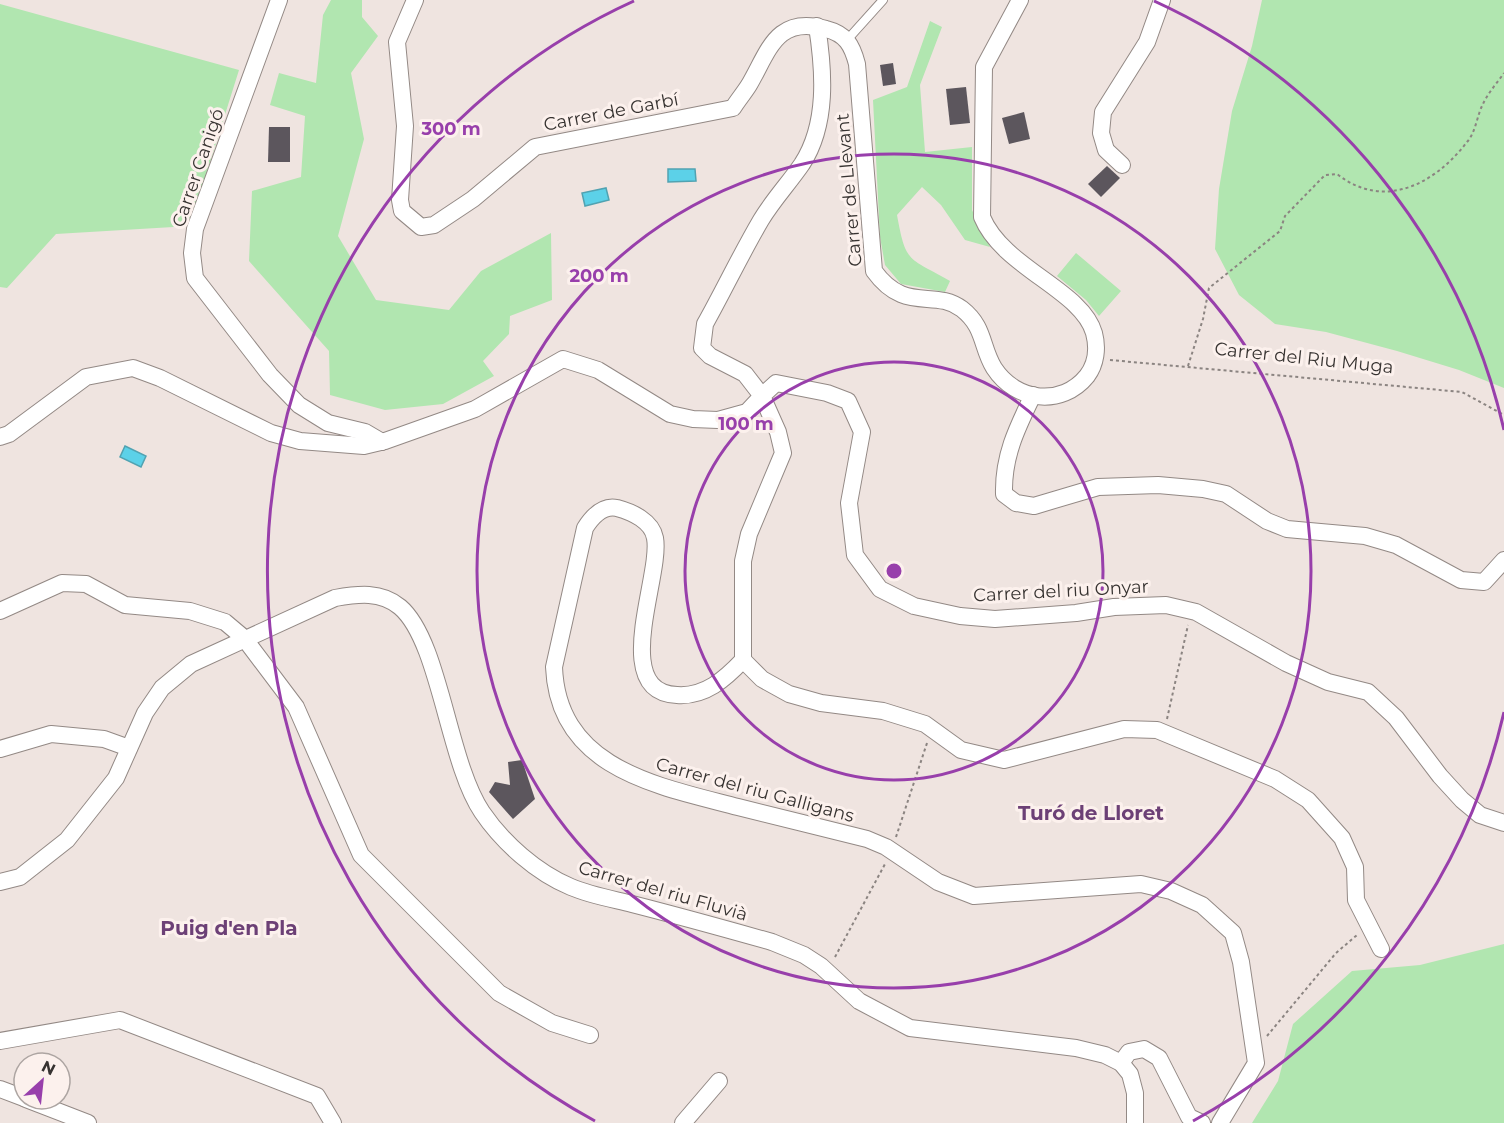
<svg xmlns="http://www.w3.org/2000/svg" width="1504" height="1123" font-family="Montserrat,sans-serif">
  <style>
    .green { fill: #b1e6b0 }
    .water { fill: #5cd1e8; stroke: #51a2b1; stroke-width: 1.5 }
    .building { fill: #5c565d }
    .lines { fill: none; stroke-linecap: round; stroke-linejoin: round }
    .service-casing { stroke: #938985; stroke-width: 10 }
    .minor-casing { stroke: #938985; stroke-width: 18 }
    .path { stroke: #8b8481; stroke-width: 2; stroke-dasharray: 3 3; stroke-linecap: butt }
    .service { stroke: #fff; stroke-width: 8 }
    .minor { stroke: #fff; stroke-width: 16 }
    .ring { fill: none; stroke: #983fab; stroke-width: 3 }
    .labels { text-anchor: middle; stroke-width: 6; stroke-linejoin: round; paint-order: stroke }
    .street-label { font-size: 18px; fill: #373331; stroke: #fcf1ed }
    .neighbourhood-label { font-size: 20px; font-weight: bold; fill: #6c4076; stroke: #fcf1ed }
    .centre { fill: #983fab; stroke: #fcf1ed; stroke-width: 3 }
    .ring-label { font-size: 18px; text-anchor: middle; font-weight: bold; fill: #983fab; stroke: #fcf1ed; stroke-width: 6; stroke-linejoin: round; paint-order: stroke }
  </style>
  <rect width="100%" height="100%" fill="#efe4e0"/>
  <!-- green -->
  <g class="green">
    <polygon points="331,0 362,0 362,17 378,36 351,73 364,139 338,236 376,300 449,310 481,271 551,233 552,300 510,316 509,334 483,361 494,376 443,404 385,410 330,395 329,351 249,261 252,191 301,177 305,116 270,105 279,73 316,83 323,15"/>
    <polygon points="1262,0 1504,0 1504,388 1459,370 1397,351 1326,332 1275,324 1239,295 1215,249 1219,189 1232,111 1252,46"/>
    <polygon points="0,4 239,70 190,226 56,234 7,288 0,287"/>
    <path d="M930,21L942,27L920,85L925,152L972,147V210L990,247L965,240L941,205L922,187L897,215C906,264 908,257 950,281L945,292L901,284L885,265L880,237L873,100L907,87Z"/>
    <polygon points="1076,253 1121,291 1099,316 1086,300 1057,276"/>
    <polygon points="1504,944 1504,1123 1252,1123 1278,1081 1293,1024 1352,971 1420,965"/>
  </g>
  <!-- water -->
  <g class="water">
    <polygon points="668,169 695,169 696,181 668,182"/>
    <polygon points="606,188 609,200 585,206 582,193"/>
    <polygon points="125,446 146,456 141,467 120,457"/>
  </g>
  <!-- building -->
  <g class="building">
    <polygon points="893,63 896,84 883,86 880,65"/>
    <polygon points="966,87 970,123 950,125 946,89"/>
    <polygon points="1024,112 1030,139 1009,144 1002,118"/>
    <polygon points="269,127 290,127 290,162 268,162"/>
    <polygon points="1107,166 1120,178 1101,197 1088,184"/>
    <polygon points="522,760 535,799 513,819 489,792 495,782 510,785 508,762"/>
  </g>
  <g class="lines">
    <!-- service casing -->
    <g class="service-casing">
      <polyline id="service" points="847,40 883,0"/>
    </g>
    <!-- minor casing -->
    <g class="minor-casing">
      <g id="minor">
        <polyline points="279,0 195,229 192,253 195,278 270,375 299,405 328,423 365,432 382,442"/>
        <path d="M415,0L397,42L405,126L400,200L402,211L421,227L434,225L473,199L535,147L733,108C738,100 744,93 749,85C769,51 776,15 826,29C846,34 852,45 857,64L874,271C905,314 934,288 962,309C985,327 981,347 994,368C1016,402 1062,407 1087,376C1096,364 1098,348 1094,333C1082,290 1003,268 982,217L984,67L1020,0"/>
        <polyline points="1122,165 1106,150 1101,133 1103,112 1147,42 1162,0"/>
        <path d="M1033,395C1017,428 1003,456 1004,494L1016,503L1034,506L1098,487L1158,485L1203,489L1226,494L1267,521L1287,529L1365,536L1396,545L1461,580L1484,582L1504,560"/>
        <path d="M0,437L9,434L86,377L133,368L160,378L271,433L300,441L364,446L385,441L475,409L563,359L598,370L670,414L693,419L718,420L747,412L762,396L745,374L710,356L702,348L705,324C724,290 741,254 761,220C773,200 789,183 802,164C828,124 824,71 817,26"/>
        <polyline points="0,611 62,583 86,584 125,605 190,611 225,622 244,638 296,707 361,855 499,993 552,1023 590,1035"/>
        <path d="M743,660C725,679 705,697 677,695C609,692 662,576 655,538C652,521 632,512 617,508C603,505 592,517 585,528L554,667C558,769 658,786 738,807C781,818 824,828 867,839L886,847L938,882L974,896L1141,884L1171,891L1202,905L1233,933L1241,962L1256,1063L1220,1123"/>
        <polyline points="0,749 51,734 104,739 129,748"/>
        <path d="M0,882L20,877L67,840L116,778L145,713L162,688L191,664L335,598C358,594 381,591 400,607C440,641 448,762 482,812C503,843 537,873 571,887C590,895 612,899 632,904C679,916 726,929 772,942L804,955L821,966L859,1001L910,1028L1076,1048L1105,1055L1121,1063L1130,1074L1135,1093V1123"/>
        <polyline points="1381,949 1356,900 1355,867 1342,838 1308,800 1275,779 1157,730 1124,729 1004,760 961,750 925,724 883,711 821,703 789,694 762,679 743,660 743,561 749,534 783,453 778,432 762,396 776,383 827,393 848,401 862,432 849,503 855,555 880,589 914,606 960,616 995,619 1076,613 1114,607 1166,605 1196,612 1286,663 1328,682 1368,692 1396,718 1440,776 1462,800 1480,815 1504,823"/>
        <polyline points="0,1041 120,1020 317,1096 333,1123"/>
        <polyline points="1121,1063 1129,1052 1144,1049 1159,1058 1189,1117 1202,1123"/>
        <polyline points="0,1089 24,1098"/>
        <polyline points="26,1099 88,1123"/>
        <polyline points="683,1123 719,1081"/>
      </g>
    </g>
    <!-- path -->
    <g class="path">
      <polyline points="1110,360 1462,392 1504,415"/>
      <path d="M1188,366L1203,319L1209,288L1280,231L1285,216L1325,175L1337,174C1384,211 1435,184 1467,142C1476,132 1477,115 1483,104C1488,93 1497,83 1504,73"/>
      <polyline points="1167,719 1188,625"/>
      <polyline points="896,837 927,743"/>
      <polyline points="835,957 885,864"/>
      <polyline points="1267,1036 1336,953 1357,935"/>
    </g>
    <!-- service -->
    <use href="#service" class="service"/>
    <!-- minor -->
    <use href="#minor" class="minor"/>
  </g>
  <!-- distance rings -->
  <g class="ring">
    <circle cx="894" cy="571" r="209"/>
    <circle cx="894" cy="571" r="417"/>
    <path d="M1504 712A626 626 0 0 1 1193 1121M595 1121A626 626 0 0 1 634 1M1154 1A626 626 0 0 1 1504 430"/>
  </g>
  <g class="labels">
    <!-- street labels -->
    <g class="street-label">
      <text transform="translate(611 112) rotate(-11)" y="6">Carrer de Garbí</text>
      <text transform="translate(198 168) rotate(-71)" y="6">Carrer Canigó</text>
      <text transform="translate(849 190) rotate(-95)" y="6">Carrer de Llevant</text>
      <text transform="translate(1304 358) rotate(6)" y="6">Carrer del Riu Muga</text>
      <text transform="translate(1061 591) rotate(-3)" y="6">Carrer del riu Onyar</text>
      <text transform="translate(755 790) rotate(15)" y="6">Carrer del riu Galligans</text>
      <text transform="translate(663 891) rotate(16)" y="6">Carrer del riu Fluvià</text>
    </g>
    <!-- neighbourhood labels -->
    <g class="neighbourhood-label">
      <text x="1091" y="820">Turó de Lloret</text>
      <text x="229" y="935">Puig d'en Pla</text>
    </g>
  </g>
  <circle cx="894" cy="571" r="9" class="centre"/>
  <g class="ring-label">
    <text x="451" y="135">300 m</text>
    <text x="599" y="282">200 m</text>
    <text x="746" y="430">100 m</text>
  </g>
  <!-- north arrow -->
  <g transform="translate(42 1081) rotate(27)"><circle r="28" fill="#fcf1ed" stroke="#ada5a2" stroke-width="1.5"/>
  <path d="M0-4.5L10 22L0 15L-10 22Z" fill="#983fab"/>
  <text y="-9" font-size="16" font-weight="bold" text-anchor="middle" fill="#373331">N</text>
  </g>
</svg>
